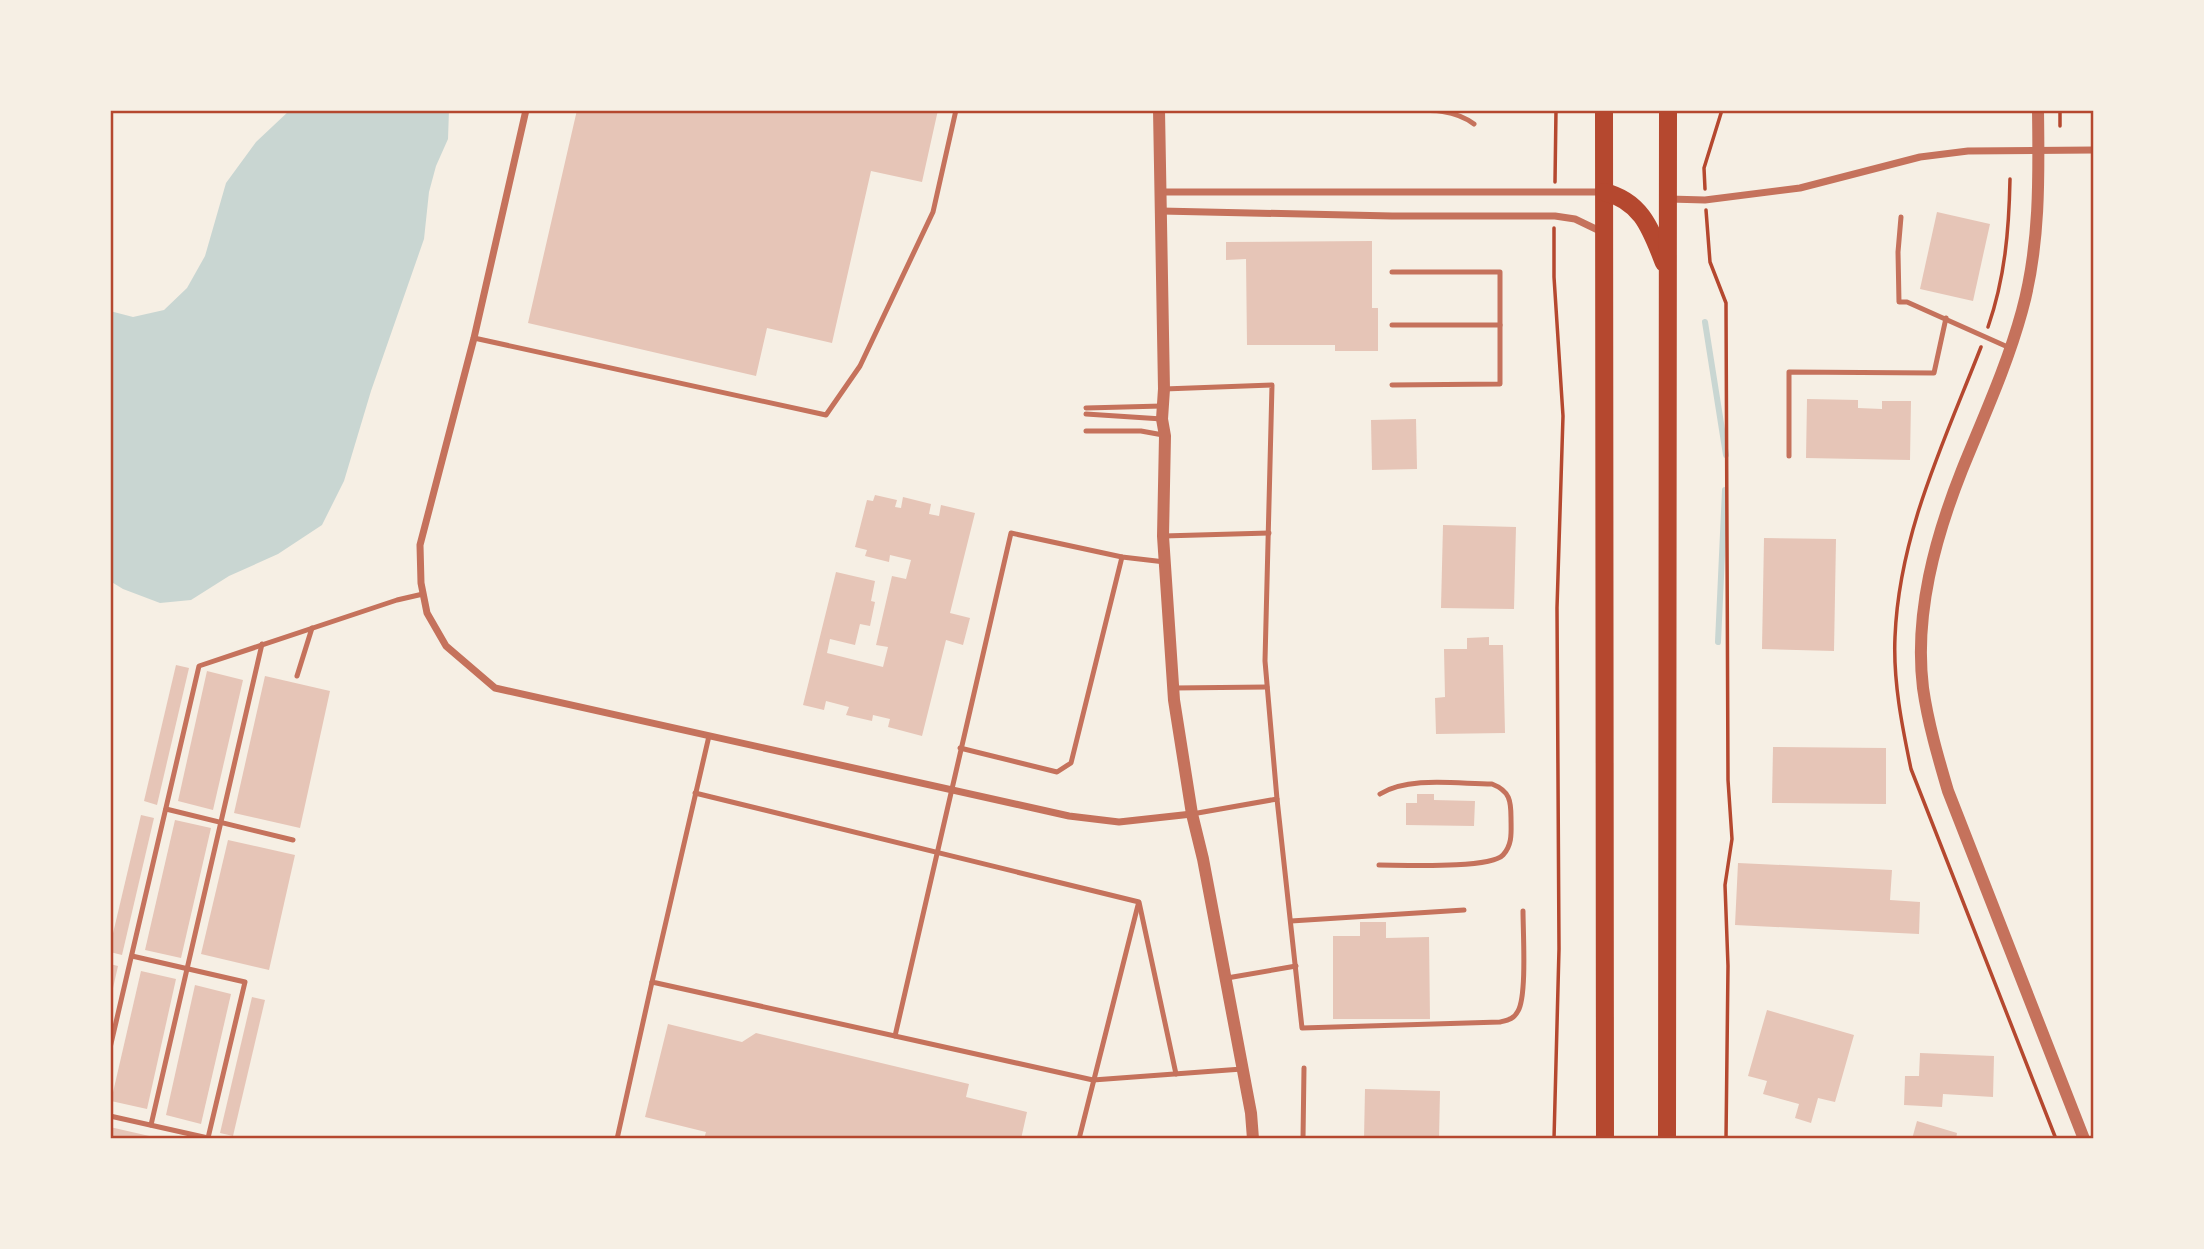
<svg xmlns="http://www.w3.org/2000/svg" width="2204" height="1249" font-family="Montserrat,sans-serif">
  <style>
    .water { fill: #c9d6d2 }
    .lines { fill: none; stroke-linecap: round; stroke-linejoin: round }
    .stream { stroke: #c9d6d2; stroke-width: 6 }
    .building { fill: #e6c5b7 }
    .path { stroke: #b5482f; stroke-width: 3.5 }
    .service { stroke: #c5725c; stroke-width: 5 }
    .minor { stroke: #c5725c; stroke-width: 7 }
    .tertiary { stroke: #c5725c; stroke-width: 12 }
    .primary { stroke: #b5482f; stroke-width: 18 }
    .neatline { fill: none; stroke: #b5482f; stroke-width: 2.5 }
  </style>
  <rect width="100%" height="100%" fill="#f6efe4"/>
  <!-- water -->
  <polygon class="water" points="290,110 449,110 448,139 436,166 429,192 424,239 371,391 344,481 322,525 278,554 229,576 191,600 160,603 123,589 110,581 110,311 133,317 164,310 187,288 205,256 226,183 256,142"/>
  <g class="lines">
    <!-- stream -->
    <g class="stream">
      <polyline points="1705,322 1726,455"/>
      <polyline points="1718,642 1725,490"/>
    </g>
  </g>
  <!-- building -->
  <g class="building">
    <polygon points="577,110 938,110 922,182 871,171 832,343 767,328 756,376 528,323"/>
    <polygon points="1937,212 1990,224 1973,301 1920,289"/>
    <polygon points="1372,241 1372,308 1378,308 1378,351 1335,351 1335,345 1247,345 1246,259 1226,260 1226,242"/>
    <polygon points="1807,399 1858,400 1858,408 1882,409 1882,401 1911,401 1910,460 1806,458"/>
    <polygon points="1416,419 1417,469 1372,470 1371,420"/>
    <polygon points="875,495 897,500 895,507 901,508 903,497 931,504 929,514 939,516 941,505 975,513 950,613 970,618 963,645 946,640 922,736 888,727 890,719 873,715 872,721 846,715 849,707 826,701 824,710 803,705 836,572 875,581 871,601 875,602 870,626 860,624 855,645 830,639 827,653 883,667 888,647 876,645 892,576 906,579 911,560 890,555 889,562 865,556 867,550 855,547 867,500 873,501"/>
    <polygon points="1443,525 1516,527 1514,609 1441,608"/>
    <polygon points="1764,538 1836,539 1834,651 1762,649"/>
    <polygon points="1489,637 1489,645 1503,645 1505,733 1436,734 1435,698 1445,697 1444,649 1467,649 1467,638"/>
    <polygon points="176,665 189,668 157,805 144,801"/>
    <polygon points="207,671 243,680 213,810 178,801"/>
    <polygon points="265,676 330,691 300,828 234,813"/>
    <polygon points="1773,747 1886,748 1886,804 1772,803"/>
    <polygon points="1417,794 1434,794 1434,800 1475,801 1474,826 1406,825 1406,803 1417,803"/>
    <polygon points="141,815 154,818 122,955 110,952 110,946"/>
    <polygon points="175,820 211,828 181,958 145,950"/>
    <polygon points="228,840 295,855 269,970 201,954"/>
    <polygon points="1738,863 1892,870 1890,900 1920,902 1919,934 1735,925"/>
    <polygon points="1360,922 1386,922 1386,938 1429,937 1430,1019 1333,1019 1333,936 1360,936"/>
    <polygon points="110,964 118,966 111,997 110,997"/>
    <polygon points="141,971 176,979 147,1109 111,1101"/>
    <polygon points="195,985 231,994 201,1124 166,1115"/>
    <polygon points="252,997 265,1000 233,1136 220,1133"/>
    <polygon points="1767,1010 1854,1035 1835,1102 1818,1098 1811,1123 1795,1118 1799,1104 1763,1094 1767,1081 1748,1076"/>
    <polygon points="668,1024 742,1042 756,1033 969,1084 966,1097 1027,1112 1021,1139 704,1139 706,1132 645,1117"/>
    <polygon points="1920,1053 1994,1056 1993,1097 1943,1094 1942,1107 1904,1105 1905,1076 1919,1076"/>
    <polygon points="1365,1089 1440,1091 1439,1139 1364,1139"/>
    <polygon points="1917,1121 1957,1133 1956,1139 1912,1139"/>
    <polygon points="110,1127 158,1138 158,1139 110,1139"/>
  </g>
  <g class="lines">
    <!-- path -->
    <g class="path">
      <polyline points="2060,126 2060,110"/>
      <polyline points="1555,182 1556,110"/>
      <polyline points="1705,189 1704,168 1722,110"/>
      <polyline points="1706,210 1710,262 1726,303 1728,780 1732,839 1725,885 1728,966 1726,1139"/>
      <polyline points="1554,228 1554,277 1563,416 1557,608 1559,949 1554,1139"/>
      <path d="M1988,327C2005,278 2009,230 2010,179"/>
      <path d="M1981,347C1944,442 1899,534 1895,637C1893,681 1902,726 1911,769L2056,1139"/>
    </g>
    <!-- service -->
    <g class="service">
      <path d="M1390,110C1419,111 1450,106 1474,124"/>
      <polyline points="1901,217 1898,252 1899,302 1907,302 2010,348"/>
      <polyline points="1392,272 1500,272 1500,384 1392,385"/>
      <polyline points="1392,325 1500,325"/>
      <polyline points="474,338 826,415 860,366 933,212 956,110"/>
      <path d="M1164,389L1272,385L1265,661L1277,799L1302,1028L1500,1022C1508,1020 1514,1019 1518,1011C1527,996 1523,932 1523,911"/>
      <polyline points="1086,408 1162,406"/>
      <polyline points="1086,414 1162,419"/>
      <polyline points="1086,431 1141,431 1163,435"/>
      <polyline points="1789,456 1789,372 1934,373 1946,318"/>
      <polyline points="1163,536 1269,533"/>
      <polyline points="297,676 312,628"/>
      <polyline points="1174,688 1267,687"/>
      <polyline points="709,736 652,982 1093,1080 1242,1069"/>
      <polyline points="960,748 1057,772 1071,763 1122,557"/>
      <polyline points="695,793 1139,902 1176,1074"/>
      <polyline points="166,809 293,840"/>
      <polyline points="1192,814 1277,799"/>
      <path d="M1379,865C1402,865 1490,869 1503,855C1513,844 1511,831 1511,818C1511,801 1510,791 1492,784C1458,784 1409,776 1380,794"/>
      <polyline points="1291,921 1464,910"/>
      <polyline points="1227,978 1296,966"/>
      <polyline points="895,1036 1011,533 1122,557 1165,562"/>
      <polyline points="110,1048 199,666 397,600 423,594"/>
      <polyline points="110,1116 208,1138 245,982 132,956"/>
      <polyline points="151,1125 262,644"/>
      <polyline points="617,1139 652,982"/>
      <polyline points="1079,1139 1138,905"/>
      <polyline points="1303,1139 1304,1068"/>
    </g>
    <!-- minor -->
    <g class="minor">
      <polyline points="526,110 474,338 420,545 421,583 427,613 446,646 495,688 1069,816 1119,822 1192,814"/>
      <polyline points="1160,192 1603,192"/>
      <polyline points="1669,199 1705,200 1800,188 1920,157 1968,151 2094,150"/>
      <polyline points="1161,211 1392,216 1555,216 1575,219 1602,232"/>
    </g>
    <!-- tertiary -->
    <g class="tertiary">
      <polyline points="1159,110 1164,389 1162,419 1165,436 1163,536 1174,700 1192,814 1203,859 1251,1113 1253,1139"/>
      <path d="M2038,110C2039,177 2040,246 2022,311C2007,366 1983,418 1962,470C1935,538 1914,614 1923,688C1928,723 1938,757 1948,791L2084,1139"/>
    </g>
    <!-- primary -->
    <g class="primary">
      <polyline points="1604,110 1605,1139"/>
      <path d="M1604,192C1642,201 1651,230 1664,263"/>
      <polyline points="1667,1139 1668,110"/>
    </g>
  </g>
  <!-- border -->
  <rect width="2204" height="1249" fill="none" stroke="#f6efe4" stroke-width="224"/>
  <rect x="112" y="112" width="1980" height="1025" class="neatline"/>
</svg>
